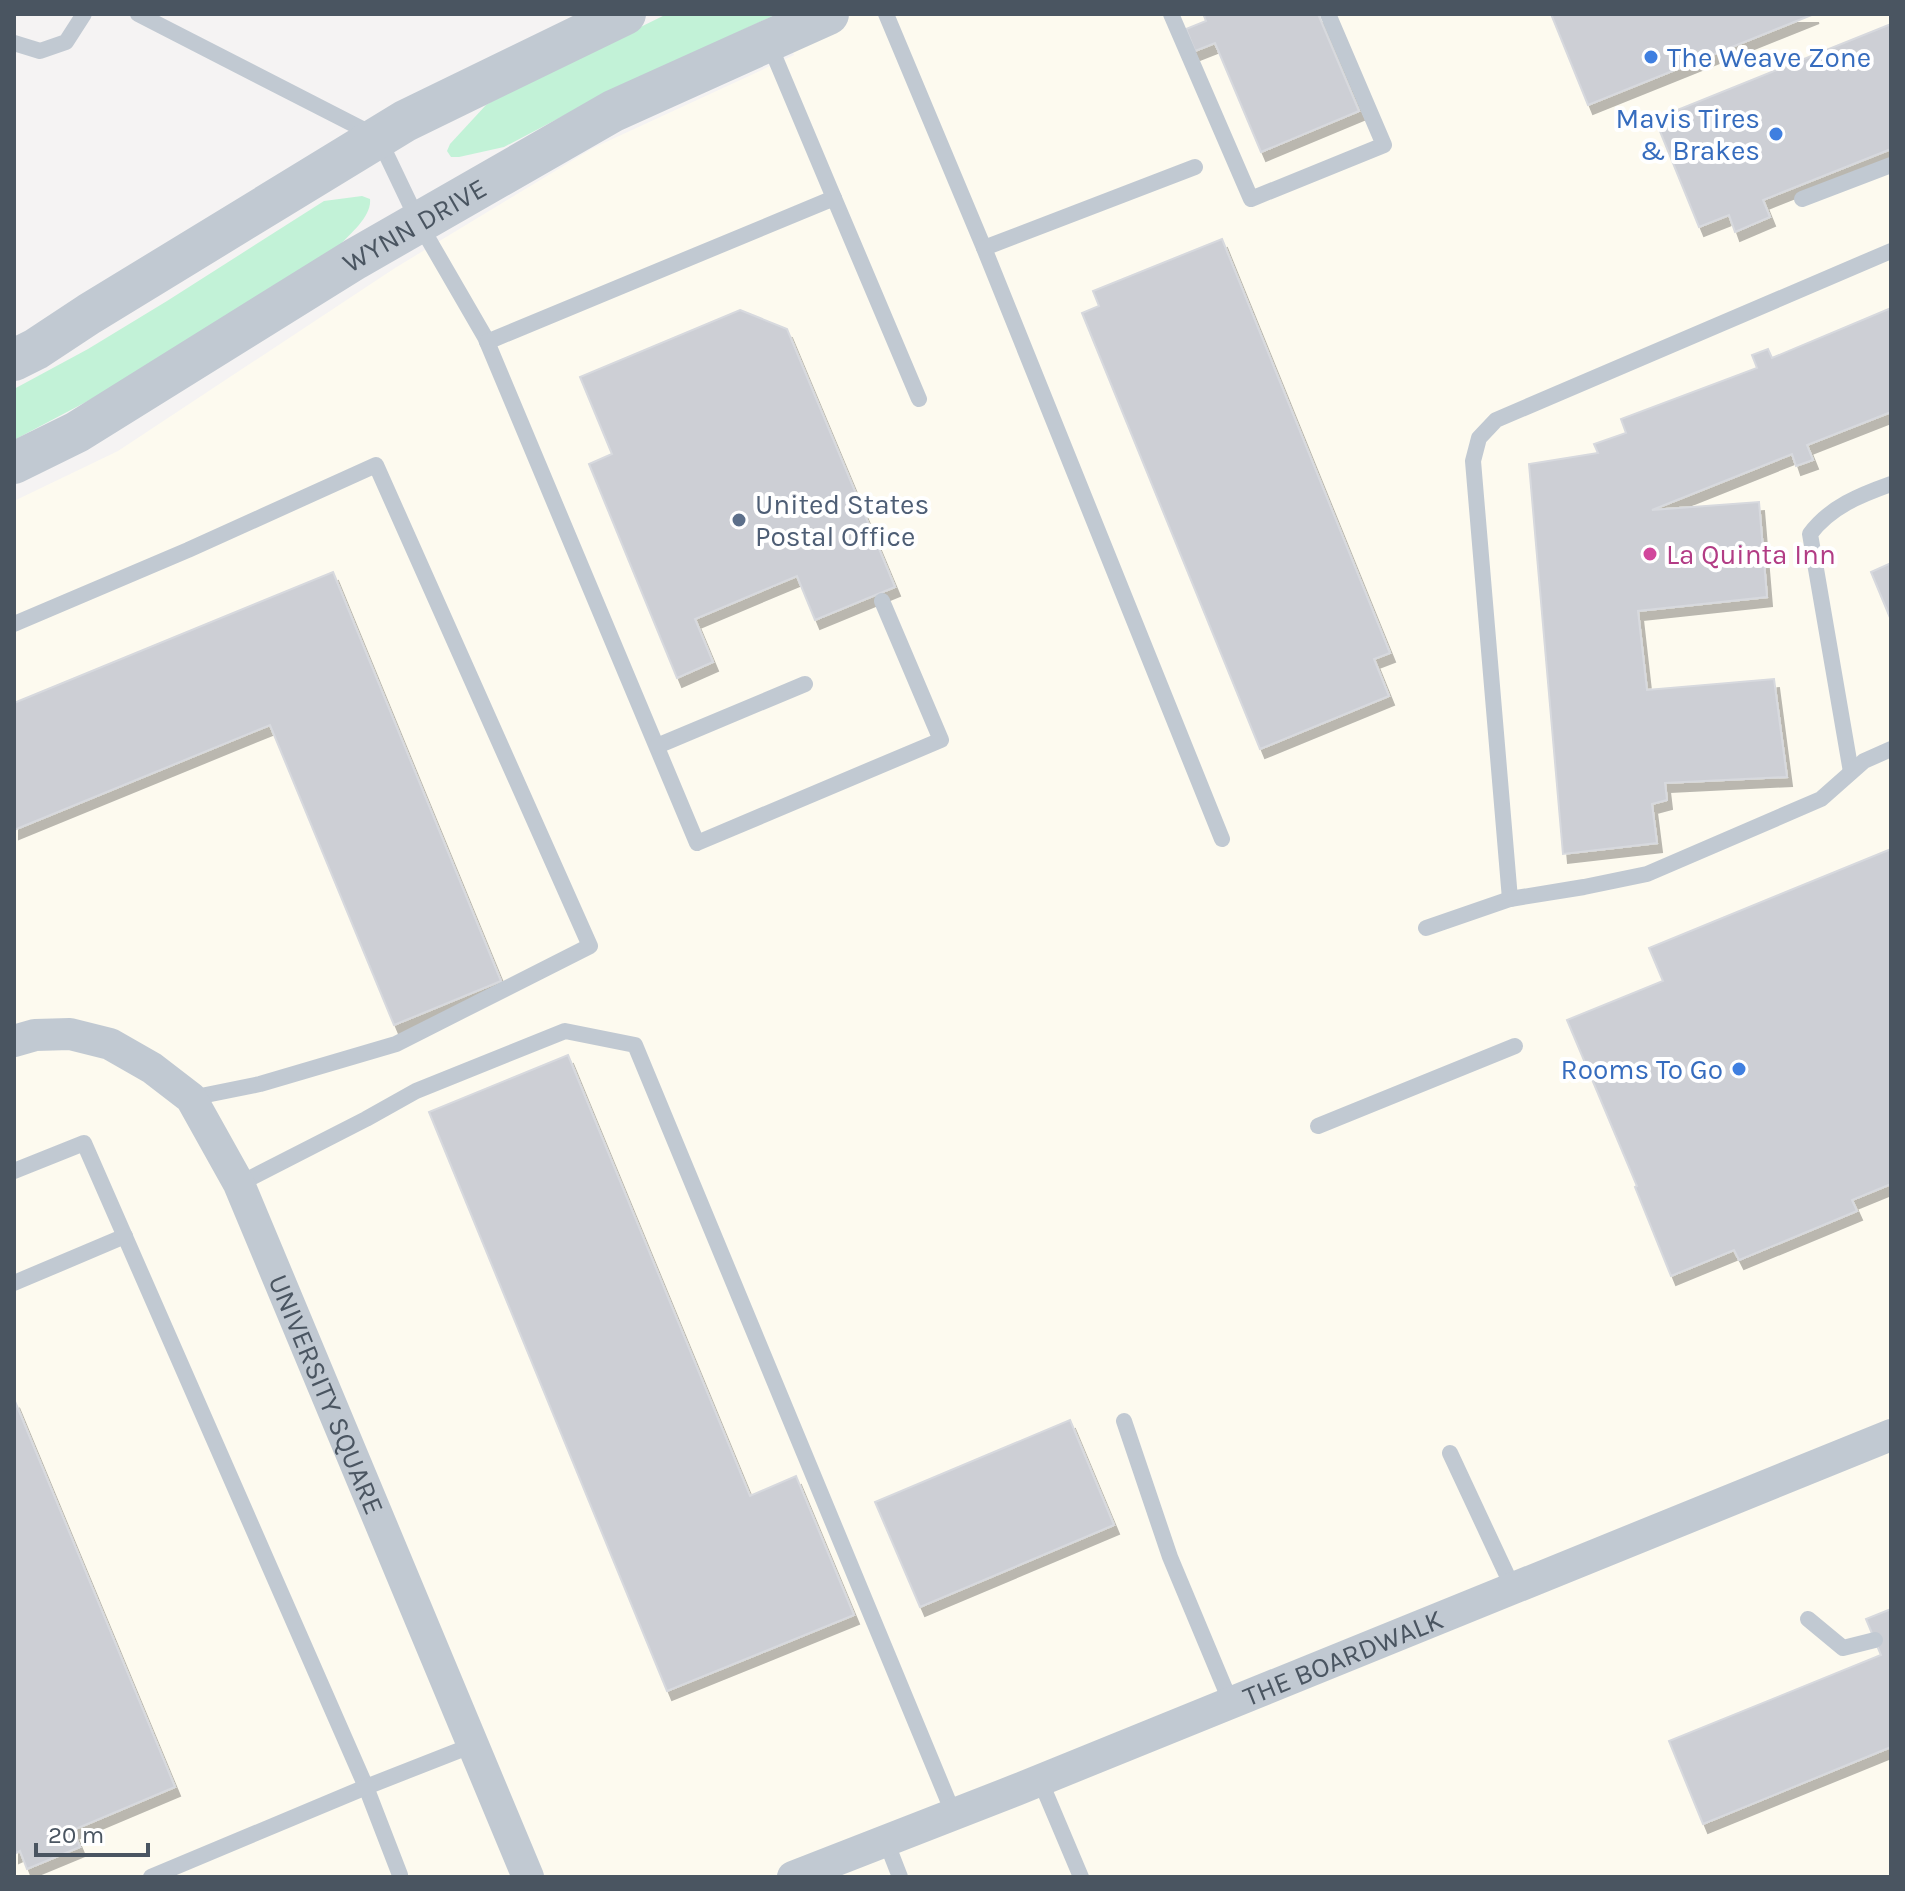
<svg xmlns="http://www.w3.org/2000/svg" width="1905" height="1891" font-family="Karla,sans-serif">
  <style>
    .commercial { fill: #fdfaef }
    .green { fill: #c2f2d7 }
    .building { fill: #cdcfd5; stroke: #d7d9de; stroke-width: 2; filter: url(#shadow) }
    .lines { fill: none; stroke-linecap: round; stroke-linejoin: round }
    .service { stroke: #c1c9d2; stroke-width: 16 }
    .minor { stroke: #c1c9d2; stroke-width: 32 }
    .tertiary { stroke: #c1c9d2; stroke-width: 42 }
    .shop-dot { fill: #3f7fe0; stroke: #fff; stroke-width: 3 }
    .service-dot { fill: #5c6f8a; stroke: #fff; stroke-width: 3 }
    .hotel-dot { fill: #d1479c; stroke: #fff; stroke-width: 3 }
    .labels { text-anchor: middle; stroke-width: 8; stroke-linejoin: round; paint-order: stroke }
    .shop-label { font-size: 28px; fill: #366cbe; stroke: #fff; text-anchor: end }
    .street-label { font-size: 28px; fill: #4a5561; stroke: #fff }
    .service-label { font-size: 28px; fill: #4e5e75; stroke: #fff; text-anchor: start }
    .hotel-label { font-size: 28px; fill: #b23c85; stroke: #fff; text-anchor: start }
  </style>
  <defs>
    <filter id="shadow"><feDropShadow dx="5" dy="9" stdDeviation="0" flood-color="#0004"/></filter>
  </defs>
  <rect width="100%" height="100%" fill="#f5f3f3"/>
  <!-- commercial -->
  <polygon class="commercial" points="776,14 1891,14 1891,1877 14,1877 14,501 118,451 395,268 593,148 794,55"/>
  <!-- green -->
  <g class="green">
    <polygon points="667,14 777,14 601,96 504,147 459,157 451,157 447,151 450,144 486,105 510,91"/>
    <path d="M362,196L370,199C372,216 351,233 340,245L120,384L14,440V389L88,349L167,301L324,201Z"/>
  </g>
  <!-- building -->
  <g class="building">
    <polygon points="1208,14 1318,14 1359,111 1261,152 1215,43 1195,51 1186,29 1206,21 1204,16"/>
    <polygon points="1551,14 1814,14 1588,105"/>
    <polygon points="1891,24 1891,149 1763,200 1770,217 1735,232 1729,215 1699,227 1655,119"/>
    <polygon points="1222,239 1390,653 1374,659 1389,696 1260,749 1082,313 1099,306 1093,291"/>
    <polygon points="1891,308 1891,412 1807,445 1813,460 1796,466 1792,454 1652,510 1759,502 1767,597 1638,611 1647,690 1774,679 1787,777 1665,783 1667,800 1652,804 1657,843 1563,854 1529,464 1598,453 1594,444 1626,433 1621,419 1757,368 1752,355 1768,349 1772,358"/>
    <polygon points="740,310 787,329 895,587 815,620 797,576 695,619 713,662 677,678 589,464 612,454 580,377"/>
    <polygon points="1891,563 1891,620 1871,572"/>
    <polygon points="333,572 501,981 394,1025 270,725 14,830 14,703"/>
    <polygon points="1891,849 1891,1184 1852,1200 1857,1211 1739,1260 1734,1250 1671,1276 1635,1187 1637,1186 1567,1020 1663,981 1649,948"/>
    <polygon points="568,1055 750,1496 796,1476 854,1615 667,1691 429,1112"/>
    <polygon points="14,1399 175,1787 73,1830 80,1847 27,1869 20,1851 14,1854"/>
    <polygon points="1070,1420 1114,1525 920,1607 875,1502"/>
    <polygon points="1891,1609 1891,1747 1703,1824 1669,1741 1881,1655 1866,1619"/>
  </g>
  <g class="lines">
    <!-- service -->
    <g class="service">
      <polyline points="138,14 378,137 419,223 485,337 697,843 941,740 882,601"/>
      <polyline points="886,14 984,248 1222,839"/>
      <polyline points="1171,14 1251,199 1384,145 1328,14"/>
      <polyline points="768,41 834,198"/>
      <polyline points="14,43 40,51 66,42 84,14"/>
      <polyline points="1802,199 1891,165"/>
      <polyline points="984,248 1195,167"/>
      <polyline points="487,342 834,198 919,399"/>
      <polyline points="14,624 188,550 376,465 590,946 396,1044 260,1084 191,1098"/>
      <polyline points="657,746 805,684"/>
      <path d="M1851,772L1810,534C1830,507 1860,495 1891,484"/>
      <polyline points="1510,899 1473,461 1479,438 1496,420 1891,251"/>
      <polyline points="1426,928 1510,899 1584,887 1647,874 1821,799 1864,761 1891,749"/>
      <polyline points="1318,1126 1515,1046"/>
      <polyline points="14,1171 84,1143 366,1787 400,1875 399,1877"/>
      <polyline points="239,1184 366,1119 416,1091 565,1031 635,1045 954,1815"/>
      <polyline points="14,1283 125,1236"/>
      <polyline points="1124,1421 1170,1557 1231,1703"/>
      <polyline points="1450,1453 1513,1588"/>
      <polyline points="1808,1619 1843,1648 1875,1640"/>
      <polyline points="1040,1780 1081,1877"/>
      <polyline points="886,1841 900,1877"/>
      <polyline points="151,1877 366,1787 473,1745"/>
    </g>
    <!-- minor -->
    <g class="minor">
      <path id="s1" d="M14,1041L35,1035L70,1034L110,1044L152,1068L191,1098L239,1184L528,1877"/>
      <path id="s2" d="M793,1877L1016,1790L1891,1435"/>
    </g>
    <!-- tertiary -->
    <g class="tertiary">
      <polyline points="14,360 36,349 89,314 405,121 625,14"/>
      <path id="s3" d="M14,463L77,432L355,259L613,111L828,14"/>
    </g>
  </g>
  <!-- markers -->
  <g class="shop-dot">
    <circle cx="1651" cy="57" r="8"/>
    <circle cx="1776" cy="134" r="8"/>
    <circle cx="1739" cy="1069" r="8"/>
  </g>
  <circle class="service-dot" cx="739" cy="520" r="8"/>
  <circle class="hotel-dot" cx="1650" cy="554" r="8"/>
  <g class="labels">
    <!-- shop labels -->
    <g class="shop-label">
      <text x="1667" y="67" text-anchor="start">The Weave Zone</text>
      <text x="1760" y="128">Mavis Tires<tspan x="1760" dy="32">&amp; Brakes</tspan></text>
      <text x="1723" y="1079">Rooms To Go</text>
    </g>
    <!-- street labels -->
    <g class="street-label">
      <text dy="10" stroke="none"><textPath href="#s3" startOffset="466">WYNN DRIVE</textPath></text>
      <text dy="10" stroke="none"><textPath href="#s1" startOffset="522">UNIVERSITY SQUARE</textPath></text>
      <text dy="10" stroke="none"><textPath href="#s2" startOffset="592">THE BOARDWALK</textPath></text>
    </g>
    <!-- service labels -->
    <g class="service-label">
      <text x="755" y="514">United States<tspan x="755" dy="32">Postal Office</tspan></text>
    </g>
    <!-- hotel labels -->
    <g class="hotel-label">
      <text x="1666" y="564">La Quinta Inn</text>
    </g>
  </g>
  <!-- border -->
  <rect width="1905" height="1891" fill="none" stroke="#4a5561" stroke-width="32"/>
  <!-- scale -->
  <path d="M36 1843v12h112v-12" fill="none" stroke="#4a5561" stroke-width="4"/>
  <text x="48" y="1843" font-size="24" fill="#4a5561" stroke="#ffffff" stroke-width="6" paint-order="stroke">20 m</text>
</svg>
